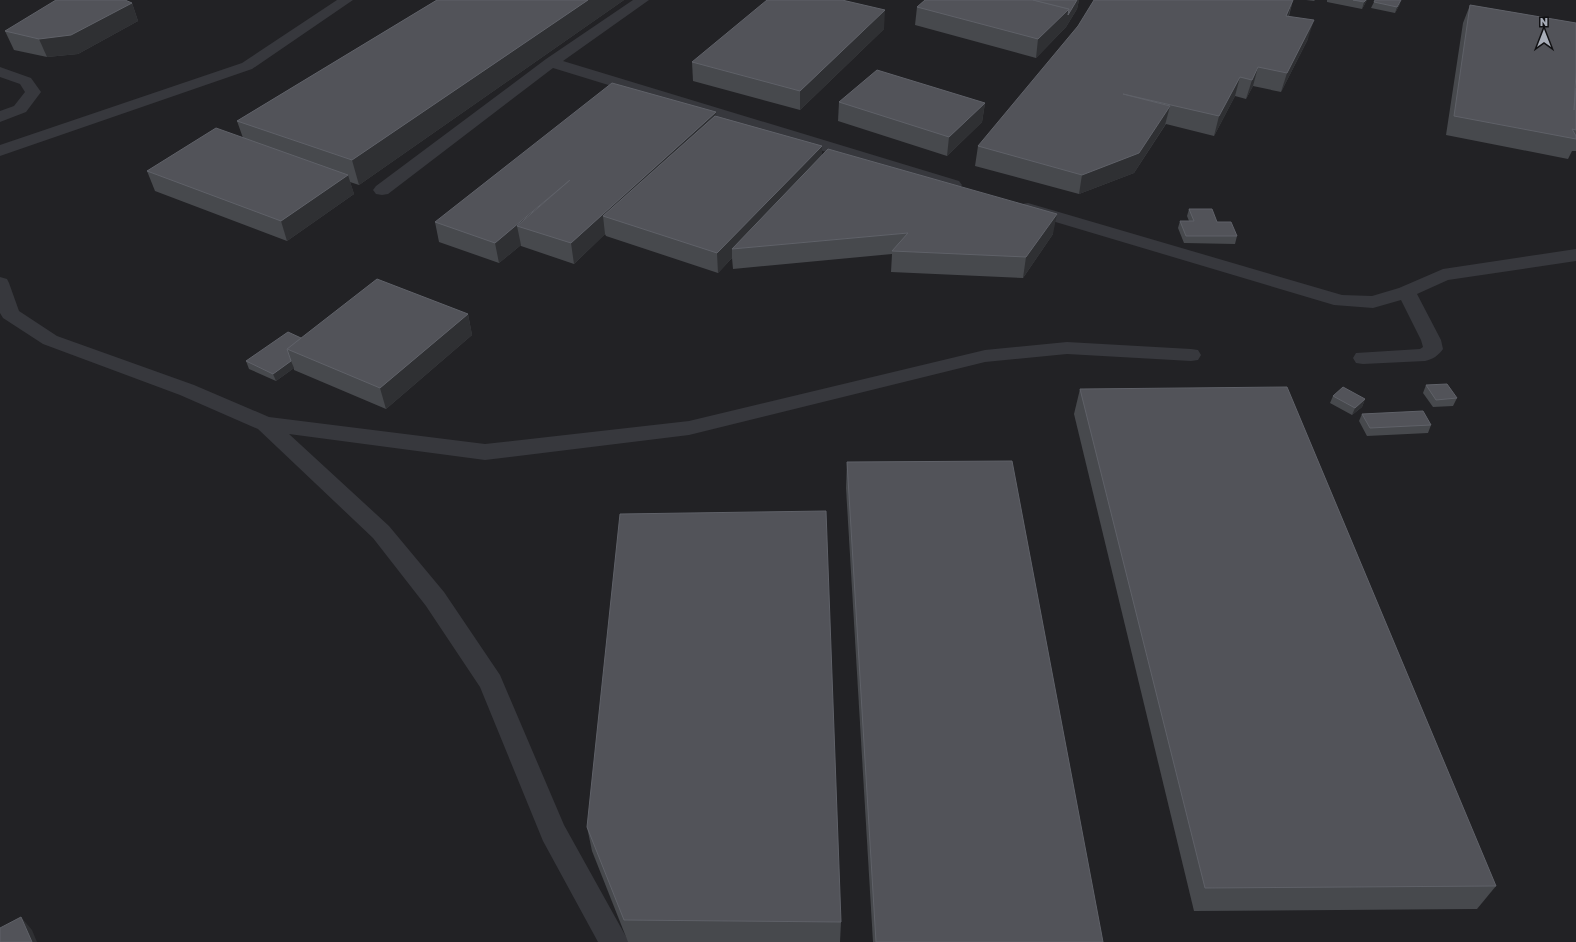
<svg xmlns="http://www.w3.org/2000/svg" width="1576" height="942" font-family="'Golos Text',sans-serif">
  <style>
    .built { fill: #222225 }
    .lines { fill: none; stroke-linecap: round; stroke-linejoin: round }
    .minor { fill: #37383d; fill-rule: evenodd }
    .wall { fill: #47494d }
    .shaded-wall { fill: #2f3033 }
    .building { fill: #525359; stroke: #5f6168 }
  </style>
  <rect width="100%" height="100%" fill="#161618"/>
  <!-- built -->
  <rect class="built" x="0" y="0" width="1576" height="942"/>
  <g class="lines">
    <!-- minor -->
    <g class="minor">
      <polygon points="337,0 353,0 252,69 0,156 0,145 242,63"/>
      <polygon points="633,0 649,0 563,61 959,181 962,185 959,189 953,190 947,189 553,68 388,194 382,195 376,194 373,190 376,186 546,59"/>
      <polygon points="0,67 31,78 41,92 26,112 0,122 0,111 14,106 25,92 20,84 0,77"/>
      <path d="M1028,203L1342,295L1372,296L1399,288L1443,269L1576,249V261L1448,280L1417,294L1441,340L1443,349C1438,356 1433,359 1425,361L1363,364L1356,363L1353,358L1356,353L1420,349L1423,347L1421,340L1401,300L1373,308L1334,305L1022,212L1019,208L1022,204Z"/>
      <polygon points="0,277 7,279 9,283 19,311 57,336 194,385 269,417 485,444 689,421 985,350 1067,342 1191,349 1198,350 1201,355 1198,360 1191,361 1067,354 985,362 689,435 485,460 289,434 389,526 444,592 500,675 564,825 629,942 598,942 543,841 480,687 426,606 373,538 258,429 180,395 43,344 3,318 0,313"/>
    </g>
  </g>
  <!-- wall -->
  <g class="wall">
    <polygon points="437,0 624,0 359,185 350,182 354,194 287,241 155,191 147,171 243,138 237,121"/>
    <polygon points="925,0 1079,0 1077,9 1066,27 1036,58 915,25 917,7"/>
    <polygon points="1293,0 1289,16 1308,39 1281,92 1253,86 1246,99 1235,96 1214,136 1166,124 1134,173 1079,194 975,166 978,146"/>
    <polygon points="1306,0 1315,0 1314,1"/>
    <polygon points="1327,0 1367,0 1362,9 1327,2"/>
    <polygon points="1374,2 1400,4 1395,13 1371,8"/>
    <polygon points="132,3 138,21 78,54 47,57 14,50 5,31"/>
    <polygon points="1470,5 1576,23 1576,151 1572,151 1568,159 1446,135 1463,23"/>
    <polygon points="884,29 800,110 693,81 692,62"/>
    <polygon points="839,102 985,103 982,122 947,156 838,121"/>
    <polygon points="716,112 716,116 822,146 822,155 1053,234 1023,278 891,272 892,254 733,269 732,258 718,273 606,236 605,234 574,264 521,246 521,245 499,263 439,242 435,222"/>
    <polygon points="1189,209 1217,222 1237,236 1235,244 1184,243 1178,228 1180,221 1189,221 1187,216"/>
    <polygon points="468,314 472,335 386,409 294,370 294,368 276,381 249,369 246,361 301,338"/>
    <polygon points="1426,385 1457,398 1453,406 1433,407 1423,393"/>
    <polygon points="1080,389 1496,886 1477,909 1194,911 1074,414"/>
    <polygon points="1333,396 1365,399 1362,407 1352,415 1330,403"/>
    <polygon points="1362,414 1431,425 1428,433 1367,436 1359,421"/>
    <polygon points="847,462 1103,942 873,942 846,488"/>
    <polygon points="587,827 841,922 840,942 628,942 592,851"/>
  </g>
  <!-- shaded-wall -->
  <g class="shaded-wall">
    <polygon points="588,0 624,0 359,185 352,160"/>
    <polygon points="1077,0 1079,0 1077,9 1066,27 1036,58 1038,39"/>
    <polygon points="1293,0 1288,17 1286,16"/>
    <polygon points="1366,0 1367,0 1362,9 1364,2"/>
    <polygon points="1401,0 1400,4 1395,13 1397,7"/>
    <polygon points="132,3 138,21 78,54 47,57 39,39"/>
    <polygon points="885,10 884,29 800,110 800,91"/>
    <polygon points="1314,20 1308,39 1281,92 1287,73"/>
    <polygon points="1258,67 1253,86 1246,99 1252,80"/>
    <polygon points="1240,77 1235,96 1214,136 1219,116"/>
    <polygon points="985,103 982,122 947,156 949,137"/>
    <polygon points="1170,106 1165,125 1134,173 1079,194 1082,175"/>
    <polygon points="716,112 717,132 603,216 605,234 574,264 571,243"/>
    <polygon points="822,146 822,166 732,249 732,258 718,273 717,253"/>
    <polygon points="348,175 354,194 287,241 281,221"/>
    <polygon points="570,180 517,226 521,245 499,263 495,243"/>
    <polygon points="1057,214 1053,234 1023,278 1026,257"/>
    <polygon points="468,314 472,335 386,409 380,388"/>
    <polygon points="291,361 294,368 276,381 273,374"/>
    <polygon points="1365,399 1362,407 1352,415 1355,408"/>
    <polygon points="21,917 32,930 37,942 32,942"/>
  </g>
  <!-- building -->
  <g class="building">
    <polygon points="56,0 125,0 132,3 71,35 39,39 5,31"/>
    <polygon points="437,0 588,0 352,160 237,121"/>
    <polygon points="767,0 842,0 885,10 800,91 692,62"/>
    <polygon points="925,0 1033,0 1069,9 1038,39 917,7"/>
    <polygon points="1033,0 1077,0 1068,15 1069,9"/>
    <polygon points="1094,0 1293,0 1286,16 1314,20 1287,73 1258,67 1252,80 1240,77 1219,116 1123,94 1170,106 1139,153 1082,175 978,146 1078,26"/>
    <polygon points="1353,0 1366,0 1364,2"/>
    <polygon points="1375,0 1401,0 1397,7 1374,2"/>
    <polygon points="1470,5 1576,23 1576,72 1574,110 1576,88 1576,130 1572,129 1576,136 1576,139 1454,116"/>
    <polygon points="877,70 985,103 949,137 839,102"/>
    <polygon points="612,83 716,112 571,243 517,226 570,180 495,243 435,222"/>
    <polygon points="715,116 822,146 717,253 603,216"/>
    <polygon points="216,128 348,175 281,221 147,171"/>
    <polygon points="828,149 1057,214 1026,257 892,251 908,233 732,249"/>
    <polygon points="1189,209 1212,209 1217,222 1231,222 1237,236 1186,236 1180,221 1194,221"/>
    <polygon points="377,279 468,314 380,388 287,349"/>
    <polygon points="288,332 301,338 287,349 291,361 273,374 246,361"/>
    <polygon points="1447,384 1457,398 1436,400 1426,385"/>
    <polygon points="1287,387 1496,886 1205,888 1080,389"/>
    <polygon points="1343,387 1365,399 1355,408 1333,396"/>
    <polygon points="1423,411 1431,425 1370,428 1362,414"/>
    <polygon points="1012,461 1103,942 876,942 847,462"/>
    <polygon points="826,511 841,922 624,920 587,827 620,514"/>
    <polygon points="21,917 32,942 0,942 0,928"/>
  </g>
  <!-- north arrow -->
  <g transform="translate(1544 32)" stroke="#111113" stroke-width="3" paint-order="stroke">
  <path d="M0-3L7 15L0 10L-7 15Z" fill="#a8adb8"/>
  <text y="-6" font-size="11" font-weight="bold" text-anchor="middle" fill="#a8adb8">N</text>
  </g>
</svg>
